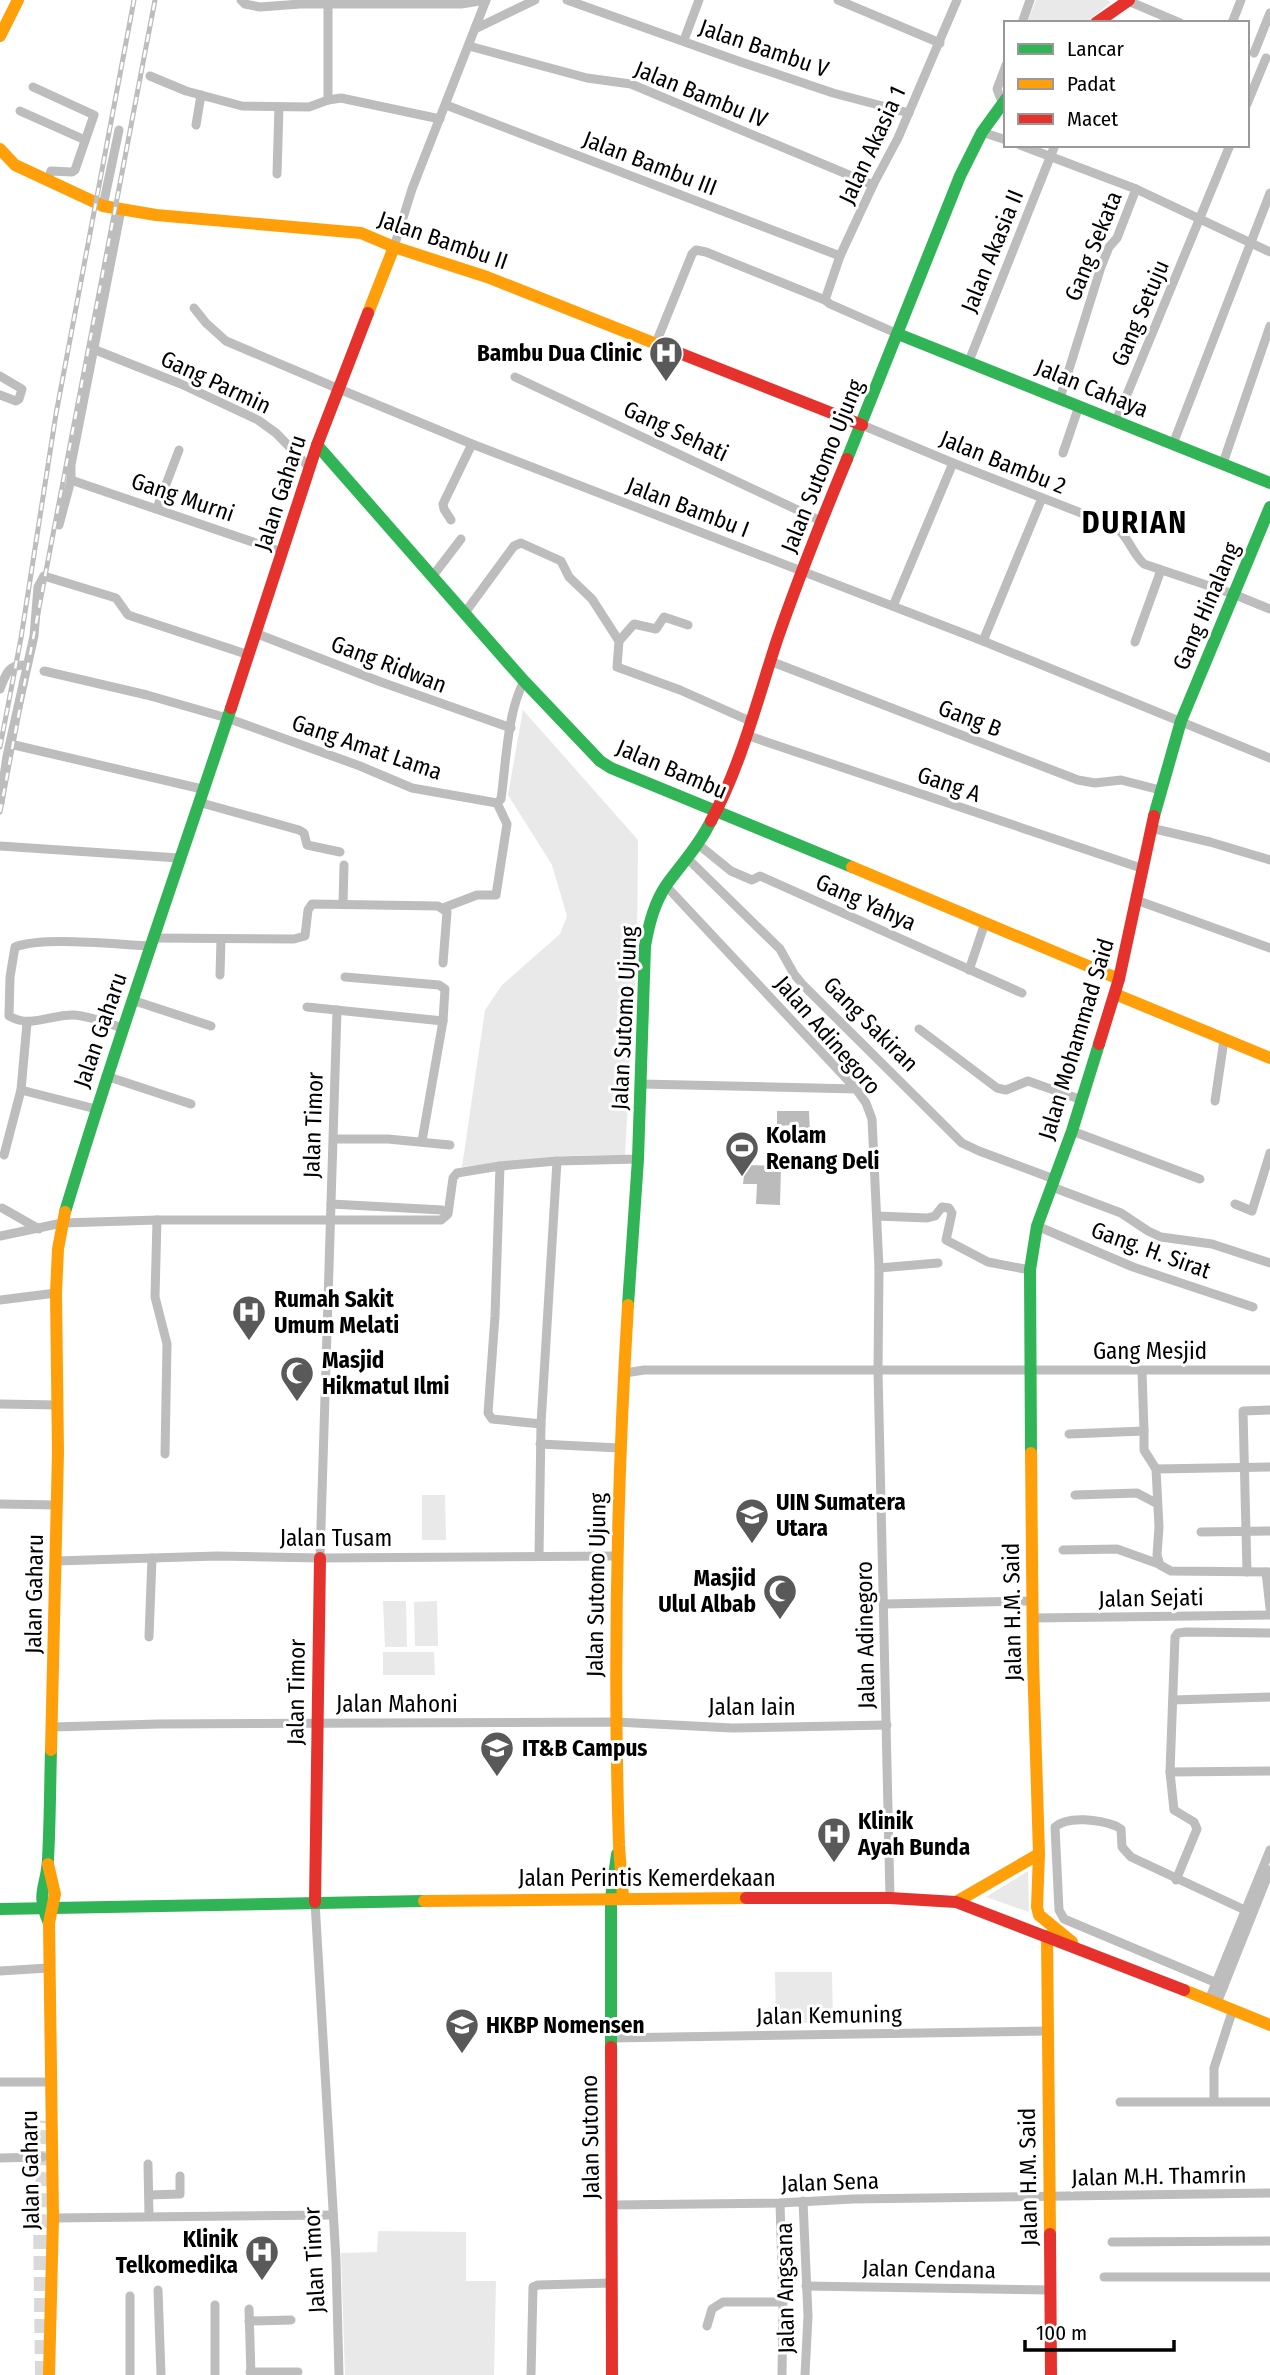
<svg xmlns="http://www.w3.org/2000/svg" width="1270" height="2375" font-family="'Fira Sans Condensed',sans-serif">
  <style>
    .green { fill: #e9e9e9 }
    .water { fill: #bbb }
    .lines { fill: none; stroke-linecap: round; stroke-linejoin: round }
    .primary-tunnel { stroke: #d9d9d9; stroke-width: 14; stroke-dasharray: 14 7; stroke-linecap: butt }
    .street { stroke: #bdbdbd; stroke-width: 9 }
    .fast { stroke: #30b455; stroke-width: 12 }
    .slow { stroke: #ff9f0a; stroke-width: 12 }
    .jam { stroke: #e5322d; stroke-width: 12 }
    .rail-casing { stroke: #bdbdbd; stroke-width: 5 }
    .rail { stroke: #fff; stroke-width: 2.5; stroke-dasharray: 8; stroke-linecap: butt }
    .labels { text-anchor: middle; stroke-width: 6; stroke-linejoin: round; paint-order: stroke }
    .street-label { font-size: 23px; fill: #000; stroke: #fff }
    .poi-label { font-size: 23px; font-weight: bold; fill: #000; stroke: #fff; text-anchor: start }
    .district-label { font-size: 30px; font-weight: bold; letter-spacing: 2px; fill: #000; stroke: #fff }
  </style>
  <rect width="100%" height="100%" fill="#fff"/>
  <!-- green -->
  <g class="green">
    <polygon points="1036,0 1107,0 1111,2 1086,23 1027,23"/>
    <polygon points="523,710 638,840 637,949 625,1155 560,1156 462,1167 485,1010 502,985 560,934 567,916 552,865 508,795"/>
    <polygon points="422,1495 445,1495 446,1540 422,1540"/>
    <polygon points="383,1601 406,1601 407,1647 385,1647"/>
    <polygon points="437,1601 438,1646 415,1646 414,1602"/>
    <polygon points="434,1652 435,1675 383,1675 383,1652"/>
    <polygon points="1028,1871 1029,1912 986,1897"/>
    <polygon points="775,1972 832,1972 833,2022 776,2023"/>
    <polygon points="378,2231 466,2232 466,2281 496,2281 494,2375 345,2375 341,2253 377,2252"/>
  </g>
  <!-- water -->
  <g class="water">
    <polygon points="809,1111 810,1133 794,1133 793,1125 777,1126 777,1111"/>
    <polygon points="745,1165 781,1166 780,1205 756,1204 757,1184 743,1184"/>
  </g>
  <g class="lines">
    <!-- primary-tunnel -->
    <polyline class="primary-tunnel" points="42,2375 40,2217 47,2121"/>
    <!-- street -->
    <g class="street">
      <polyline points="241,0 245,4 260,7 300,4 461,4 486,0"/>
      <polyline points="567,0 741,62 833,93 909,113"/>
      <polyline points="838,0 940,43"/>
      <polyline points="1126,0 1180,23"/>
      <polyline points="1022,23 1030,0"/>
      <polyline points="1232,23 1241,0"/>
      <polyline points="475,29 535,0"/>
      <polyline points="684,40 699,0"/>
      <polyline points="469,46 587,78 631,84 873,185"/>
      <polyline points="1254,53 1270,13"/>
      <polyline points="150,76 186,91 242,106 309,107 328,100 341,98 440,119"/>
      <polyline points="33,87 94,115 75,170 72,172 51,171 48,180"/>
      <polyline points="328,100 328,5"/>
      <polyline points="1002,102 997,89 1006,65"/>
      <polyline points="1247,104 1266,58"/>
      <polyline points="446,105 840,256"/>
      <polyline points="20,111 85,140"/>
      <polyline points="196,125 201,95"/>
      <polyline points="982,132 1006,140"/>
      <polyline points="1020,145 1136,189 1270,252"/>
      <polyline points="277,174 279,107"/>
      <polyline points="103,206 119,130"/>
      <polyline points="394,247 412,189 486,0"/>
      <polyline points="194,308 206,323 226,341 339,389 472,444 983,641 1270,758"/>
      <polyline points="898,334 830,304 825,300 840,256 873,185 898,138 957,0"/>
      <polyline points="656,343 692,254 696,250 706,252 825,300"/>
      <polyline points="93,349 181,384 258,420 276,433 309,467"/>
      <polyline points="969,361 1055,145"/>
      <polyline points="0,376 22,389 19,399 16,401 0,395"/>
      <polyline points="515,377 821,521"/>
      <polyline points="1060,398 1101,267 1109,247 1117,238 1136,189"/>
      <polyline points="1116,421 1230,145"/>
      <path d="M862,425L953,463L1112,525C1128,534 1131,552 1144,564L1233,594L1270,609"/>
      <polyline points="1173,444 1270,193"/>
      <polyline points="1063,453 1079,406"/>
      <polyline points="1223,463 1270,326"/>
      <polyline points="71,480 282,552"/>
      <polyline points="157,508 179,450"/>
      <polyline points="451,520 444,509 443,504 472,444"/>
      <polyline points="59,525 71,480 71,465 121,210"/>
      <polyline points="432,577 461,539"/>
      <polyline points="893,606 953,463"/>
      <polyline points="464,614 514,546 521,543 561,561 569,577 592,599 619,641 617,667 680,690 750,721"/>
      <polyline points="255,633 381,682 511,728"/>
      <polyline points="619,641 634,624 656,629 664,617 688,625"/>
      <polyline points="983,641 1042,498"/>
      <polyline points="1135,642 1161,570"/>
      <polyline points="770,661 1078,780 1095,783 1121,780 1160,790"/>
      <polyline points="44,671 147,695 227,718 360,766 412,788 497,803"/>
      <path d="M0,689C6,674 8,664 26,665"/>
      <polyline points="746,735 1141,868"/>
      <polyline points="10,744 202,789"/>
      <polyline points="198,802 299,830 304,833 307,845 340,852"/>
      <polyline points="0,803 7,756 34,636 38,587 44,576 116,598 128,615 249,655"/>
      <path d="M497,803L501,799C506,764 507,713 524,681"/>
      <polyline points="1151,828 1210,842 1270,860"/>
      <polyline points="699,845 731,871 752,880 760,876 1022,993"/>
      <polyline points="0,846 179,858"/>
      <polyline points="688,859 780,949 794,974 803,985 962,1143 979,1151 1054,1179"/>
      <polyline points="666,886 856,1089 866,1103 872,1119 879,1268 878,1371 890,1898"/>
      <polyline points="1136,900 1270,948"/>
      <polyline points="343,904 344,865"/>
      <polyline points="443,908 477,895 496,895 507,824 497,803"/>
      <polyline points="154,938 294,939 305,936 308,910 312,904 438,906 447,912 443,963"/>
      <polyline points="969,970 985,923"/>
      <polyline points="220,975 221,939"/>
      <polyline points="345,977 439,985 445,989 443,1021 422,1141"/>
      <polyline points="132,1000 211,1026"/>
      <polyline points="307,1007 443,1021"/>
      <path d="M122,1028C107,1023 90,1016 74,1015C51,1014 31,1029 9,1016L10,977L15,947C44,936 118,945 152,946"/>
      <polyline points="919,1029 997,1088 1006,1090 1028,1081 1082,1100"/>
      <polyline points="106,1076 191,1104"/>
      <polyline points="641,1084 856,1089"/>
      <polyline points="21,1090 96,1109"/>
      <polyline points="1215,1101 1224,1040"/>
      <polyline points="1072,1131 1200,1179"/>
      <polyline points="334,1139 388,1139 450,1145"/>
      <polyline points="4,1155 21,1090 27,1023"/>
      <polyline points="500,1166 495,1316 488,1413 492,1419 541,1424"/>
      <polyline points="1052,1187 1121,1213 1148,1231 1161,1237 1212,1244 1270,1263"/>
      <polyline points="331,1204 442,1210"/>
      <polyline points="1235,1204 1252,1211 1270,1153"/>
      <polyline points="2,1208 39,1229"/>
      <polyline points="877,1216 927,1218 935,1216 942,1207 949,1208 952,1213 946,1240 988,1262 1030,1270"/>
      <polyline points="157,1220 155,1297 167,1344 165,1454"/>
      <polyline points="1037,1226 1133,1267 1253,1307"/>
      <polyline points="0,1236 62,1223 157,1220 441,1220 448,1214 453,1178 457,1173 500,1166 557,1161 638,1159"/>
      <polyline points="879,1268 938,1263"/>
      <polyline points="0,1300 56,1293"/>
      <polyline points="625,1373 644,1370 1270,1370"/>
      <polyline points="0,1404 58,1405"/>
      <polyline points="1144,1431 1144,1450 1156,1469"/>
      <polyline points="1069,1434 1144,1431 1142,1371"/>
      <polyline points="540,1444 619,1448"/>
      <polyline points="1270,1467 1156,1469 1159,1527 1157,1555 1160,1565 1171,1571 1270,1572"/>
      <polyline points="1075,1495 1137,1493 1156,1503"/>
      <polyline points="0,1504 56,1505"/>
      <polyline points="1201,1532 1270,1531"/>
      <polyline points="1063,1550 1117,1549 1159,1564"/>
      <polyline points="539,1556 541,1424 557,1161"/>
      <polyline points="320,1558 337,1010"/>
      <polyline points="56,1561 217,1556 320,1558 616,1556"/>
      <polyline points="1247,1572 1243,1411 1270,1410"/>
      <polyline points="1266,1572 1270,1608"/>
      <polyline points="884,1604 1033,1601"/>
      <polyline points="1034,1618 1270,1615"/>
      <polyline points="149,1637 152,1558"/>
      <polyline points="1173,1700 1270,1697"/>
      <polyline points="52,1727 159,1724 616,1722 732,1728 887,1725"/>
      <polyline points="1170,1772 1270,1771"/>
      <polyline points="1176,1880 1197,1829 1194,1822 1174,1810 1170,1772 1175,1637 1178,1633 1186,1632 1270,1633"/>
      <polyline points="315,1902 336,2260 339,2375"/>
      <polyline points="0,1971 48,1968"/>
      <path d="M1224,1986L1064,1919L1059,1910L1055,1827C1068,1815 1100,1820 1116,1826L1121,1829L1122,1847L1131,1857L1247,1911"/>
      <polyline points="1209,2000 1270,1850"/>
      <polyline points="1217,2003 1270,1870"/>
      <polyline points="610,2038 1047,2031"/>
      <polyline points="0,2082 51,2082"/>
      <polyline points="1214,2101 1214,2068 1233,2009"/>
      <polyline points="1120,2102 1270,2102"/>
      <polyline points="0,2158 43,2157"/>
      <polyline points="148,2164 149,2216"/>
      <polyline points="149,2195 180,2194 180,2176"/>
      <polyline points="803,2201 808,2316 805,2375"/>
      <polyline points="780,2203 783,2302 782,2375"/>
      <polyline points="612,2205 780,2203 853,2199 1270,2193"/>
      <polyline points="53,2218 333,2215"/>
      <polyline points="1112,2242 1270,2241"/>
      <polyline points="1104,2277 1270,2277"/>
      <polyline points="806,2286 1050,2290"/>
      <polyline points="158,2290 161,2375"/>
      <polyline points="249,2309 251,2375"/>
      <polyline points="249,2321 291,2320"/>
      <polyline points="707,2326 712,2309 723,2302 783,2302"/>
      <polyline points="250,2372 298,2372"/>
      <polyline points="130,2375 130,2296"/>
      <polyline points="215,2375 215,2305"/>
      <polyline points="531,2375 533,2287 538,2285 611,2283"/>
    </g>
    <!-- fast -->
    <g class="fast">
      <polyline points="898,334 1270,483"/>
      <polyline points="317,445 524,681 600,761 611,768 852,867"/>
      <polyline points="847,459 960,176 982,132 1006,99"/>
      <polyline points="1154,816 1181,721 1270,507"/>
      <path d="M65,1212C116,1043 175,876 231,708"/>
      <path d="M628,1305L638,1159L645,946C649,924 654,903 667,884C683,862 698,847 711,821"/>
      <polyline points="1031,1453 1030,1270 1037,1226 1072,1131 1099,1044"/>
      <polyline points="0,1909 424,1901"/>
      <path d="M49,1923C35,1892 47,1887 48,1859C50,1823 50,1787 51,1750"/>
      <polyline points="611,2047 611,1898 617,1854"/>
    </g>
    <!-- slow -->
    <g class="slow">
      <polyline points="0,36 18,0"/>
      <polyline points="0,149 15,165 103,206 156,215 361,233 394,247 368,313"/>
      <polyline points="394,247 487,277 669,349"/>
      <polyline points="852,867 1119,979"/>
      <polyline points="1115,994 1270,1058"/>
      <polyline points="1031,1453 1033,1660 1039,1854 1037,1907 1039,1915 1072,1942"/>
      <polyline points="51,1750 58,1452 56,1293 58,1249 65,1212"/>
      <polyline points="48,1864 55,1894 49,1923 53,2218 49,2375"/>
      <path d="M623,1898C622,1880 620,1863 619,1845C613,1665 617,1485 628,1305"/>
      <polyline points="424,1901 746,1898"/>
      <polyline points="956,1902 1039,1854"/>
      <polyline points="1047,1936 1050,2234"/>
      <polyline points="1184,1990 1270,2025"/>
    </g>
    <!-- jam -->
    <g class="jam">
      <polyline points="1096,23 1129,0"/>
      <polyline points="669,349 862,425"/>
      <polyline points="231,708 317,445 368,313"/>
      <path d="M711,821C741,765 757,701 777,640C798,579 822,519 847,459"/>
      <polyline points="1099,1044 1119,979 1154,816"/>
      <polyline points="746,1898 890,1898 956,1902 1184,1990"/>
      <polyline points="315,1902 320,1558"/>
      <polyline points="611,2047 612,2375"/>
      <polyline points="1050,2234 1051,2375"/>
    </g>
    <!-- rail casing -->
    <g class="rail-casing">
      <g id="rail">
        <polyline points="0,747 21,638 56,414 134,0"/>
        <polyline points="0,812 155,0"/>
      </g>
    </g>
    <!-- rail -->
    <use href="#rail" class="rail"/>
  </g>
  <!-- icons -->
  <defs>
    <g id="hospital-pin" transform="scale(1.75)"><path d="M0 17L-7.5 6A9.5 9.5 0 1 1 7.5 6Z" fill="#595959" stroke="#fff"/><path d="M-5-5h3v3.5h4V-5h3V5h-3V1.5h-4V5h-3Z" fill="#fff"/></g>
    <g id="stadium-pin" transform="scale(1.75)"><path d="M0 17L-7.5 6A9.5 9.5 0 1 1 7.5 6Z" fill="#595959" stroke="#fff"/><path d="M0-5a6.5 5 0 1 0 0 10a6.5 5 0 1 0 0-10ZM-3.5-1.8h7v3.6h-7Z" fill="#fff"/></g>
    <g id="mosque-pin" transform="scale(1.75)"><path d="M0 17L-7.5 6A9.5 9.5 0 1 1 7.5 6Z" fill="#595959" stroke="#fff"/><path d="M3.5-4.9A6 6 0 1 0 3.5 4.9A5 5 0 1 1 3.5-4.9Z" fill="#fff"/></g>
    <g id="university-pin" transform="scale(1.75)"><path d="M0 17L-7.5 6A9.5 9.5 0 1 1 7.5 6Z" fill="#595959" stroke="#fff"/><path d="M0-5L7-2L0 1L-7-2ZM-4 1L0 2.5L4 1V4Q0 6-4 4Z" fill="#fff"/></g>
  </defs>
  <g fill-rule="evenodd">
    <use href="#hospital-pin" x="666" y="353"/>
    <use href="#stadium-pin" x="742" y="1148"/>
    <use href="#hospital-pin" x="249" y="1312"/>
    <use href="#mosque-pin" x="297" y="1373"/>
    <use href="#university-pin" x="752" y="1515"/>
    <use href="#mosque-pin" x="780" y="1591"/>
    <use href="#university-pin" x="497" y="1748"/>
    <use href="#hospital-pin" x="834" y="1834"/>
    <use href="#university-pin" x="462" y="2025"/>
    <use href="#hospital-pin" x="262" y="2252"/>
  </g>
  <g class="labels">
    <!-- street labels -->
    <g class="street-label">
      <text transform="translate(764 48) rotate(19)" y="8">Jalan Bambu V</text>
      <text transform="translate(701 94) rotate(22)" y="8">Jalan Bambu IV</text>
      <text transform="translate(872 145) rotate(-65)" y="8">Jalan Akasia 1</text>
      <text transform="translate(650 163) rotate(21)" y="8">Jalan Bambu III</text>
      <text transform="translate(443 240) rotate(19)" y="8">Jalan Bambu II</text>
      <text transform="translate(1093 246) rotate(-68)" y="8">Gang Sekata</text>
      <text transform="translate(992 251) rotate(-68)" y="8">Jalan Akasia II</text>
      <text transform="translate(1140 313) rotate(-67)" y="8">Gang Setuju</text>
      <text transform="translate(216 382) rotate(25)" y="8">Gang Parmin</text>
      <text transform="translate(1092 388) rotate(22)" y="8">Jalan Cahaya</text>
      <text transform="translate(676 431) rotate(25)" y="8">Gang Sehati</text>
      <text transform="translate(1003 462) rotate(22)" y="8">Jalan Bambu 2</text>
      <text transform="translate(822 466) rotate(-68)" y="8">Jalan Sutomo Ujung</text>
      <text transform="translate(280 493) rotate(-72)" y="8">Jalan Gaharu</text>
      <text transform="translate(183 497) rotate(19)" y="8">Gang Murni</text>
      <text transform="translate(688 507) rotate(21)" y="8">Jalan Bambu I</text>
      <text transform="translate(1206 606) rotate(-67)" y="8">Gang Hinalang</text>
      <text transform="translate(389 664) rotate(21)" y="8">Gang Ridwan</text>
      <text transform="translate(970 718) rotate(21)" y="8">Gang B</text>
      <text transform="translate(367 747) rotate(19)" y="8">Gang Amat Lama</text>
      <text transform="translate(672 769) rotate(23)" y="8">Jalan Bambu</text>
      <text transform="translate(949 784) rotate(19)" y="8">Gang A</text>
      <text transform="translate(866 902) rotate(24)" y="8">Gang Yahya</text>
      <text transform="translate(624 1018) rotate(-87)" y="8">Jalan Sutomo Ujung</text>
      <text transform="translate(871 1024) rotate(45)" y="8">Gang Sakiran</text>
      <text transform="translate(100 1030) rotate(-71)" y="8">Jalan Gaharu</text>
      <text transform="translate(828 1035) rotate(49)" y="8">Jalan Adinegoro</text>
      <text transform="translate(1076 1039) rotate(-73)" y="8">Jalan Mohammad Said</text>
      <text transform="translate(313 1125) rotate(-88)" y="8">Jalan Timor</text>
      <text transform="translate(1151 1250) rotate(20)" y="8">Gang. H. Sirat</text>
      <text x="1150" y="1359">Gang Mesjid</text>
      <text x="336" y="1546">Jalan Tusam</text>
      <text transform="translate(596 1585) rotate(-89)" y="8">Jalan Sutomo Ujung</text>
      <text transform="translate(34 1594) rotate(-89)" y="8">Jalan Gaharu</text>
      <text transform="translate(1151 1598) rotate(-1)" y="8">Jalan Sejati</text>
      <text transform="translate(1012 1612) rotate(-91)" y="8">Jalan H.M. Said</text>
      <text transform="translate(865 1635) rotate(-91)" y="8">Jalan Adinegoro</text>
      <text transform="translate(296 1692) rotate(-89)" y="8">Jalan Timor</text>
      <text x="397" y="1712">Jalan Mahoni</text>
      <text x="752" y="1715">Jalan Iain</text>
      <text x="647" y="1886">Jalan Perintis Kemerdekaan</text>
      <text transform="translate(829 2015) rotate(-1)" y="8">Jalan Kemuning</text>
      <text transform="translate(590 2137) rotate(-91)" y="8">Jalan Sutomo</text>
      <text transform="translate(30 2170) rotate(-91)" y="8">Jalan Gaharu</text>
      <text transform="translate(1159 2176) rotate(-1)" y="8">Jalan M.H. Thamrin</text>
      <text transform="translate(1028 2177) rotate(-91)" y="8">Jalan H.M. Said</text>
      <text transform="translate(830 2182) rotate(-2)" y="8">Jalan Sena</text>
      <text transform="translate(314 2260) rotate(-93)" y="8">Jalan Timor</text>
      <text transform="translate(929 2269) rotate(1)" y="8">Jalan Cendana</text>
      <text transform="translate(785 2288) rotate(-91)" y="8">Jalan Angsana</text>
    </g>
    <!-- poi labels -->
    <g class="poi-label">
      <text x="642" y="361" text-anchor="end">Bambu Dua Clinic</text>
      <text x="766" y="1143">Kolam<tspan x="766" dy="26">Renang Deli</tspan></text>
      <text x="274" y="1307">Rumah Sakit<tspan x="274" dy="26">Umum Melati</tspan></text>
      <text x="322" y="1368">Masjid<tspan x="322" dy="26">Hikmatul Ilmi</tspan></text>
      <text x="776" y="1510">UIN Sumatera<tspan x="776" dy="26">Utara</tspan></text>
      <text x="756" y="1586" text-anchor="end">Masjid<tspan x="756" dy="26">Ulul Albab</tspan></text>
      <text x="522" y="1756">IT&amp;B Campus</text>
      <text x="858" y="1829">Klinik<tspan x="858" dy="26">Ayah Bunda</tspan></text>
      <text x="486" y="2033">HKBP Nomensen</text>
      <text x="238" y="2247" text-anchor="end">Klinik<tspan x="238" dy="26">Telkomedika</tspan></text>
    </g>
    <!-- district labels -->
    <g class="district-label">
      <text x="1135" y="533">DURIAN</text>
    </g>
  </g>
  <!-- legend -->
  <rect x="1004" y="21" width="245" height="126" fill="#ffffff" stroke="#999999" stroke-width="2"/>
  <rect x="1018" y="44" width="35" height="10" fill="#30b455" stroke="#999999" stroke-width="2"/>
  <text x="1067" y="56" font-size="21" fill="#000000">Lancar</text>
  <rect x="1018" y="79" width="35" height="10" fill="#ff9f0a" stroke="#999999" stroke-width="2"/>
  <text x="1067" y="91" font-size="21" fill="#000000">Padat</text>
  <rect x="1018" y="114" width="35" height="10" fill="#e5322d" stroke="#999999" stroke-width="2"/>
  <text x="1067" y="126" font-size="21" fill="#000000">Macet</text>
  <!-- scale -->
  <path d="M1025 2340v10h149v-10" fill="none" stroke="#000000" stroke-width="3.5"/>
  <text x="1036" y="2340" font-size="21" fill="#000000" stroke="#ffffff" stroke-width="5" paint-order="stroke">100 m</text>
</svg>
